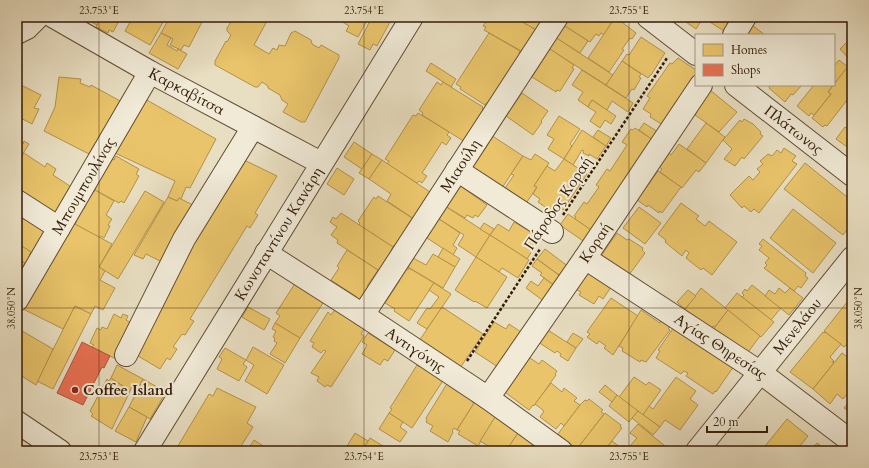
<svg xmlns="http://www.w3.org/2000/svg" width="869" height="468" font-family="Cardo,serif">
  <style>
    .homes { fill: #e9c46a; stroke: #b2914c }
    .shops { fill: #e76f51; stroke: #b1563a }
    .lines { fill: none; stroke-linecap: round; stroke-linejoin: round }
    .minor-casing { stroke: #604c35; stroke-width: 24 }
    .path { stroke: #331b06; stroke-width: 2.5; stroke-dasharray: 3 2; stroke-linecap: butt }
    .minor { stroke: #f0ead7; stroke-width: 22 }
    .ticks { fill: none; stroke: #331b06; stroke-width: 1; stroke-opacity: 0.45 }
    .poi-dot { fill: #8f2418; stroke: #f0ead7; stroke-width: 1.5 }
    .labels { text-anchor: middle; stroke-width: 4; stroke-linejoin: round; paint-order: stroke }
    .street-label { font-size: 15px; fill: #331b06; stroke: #f0ead7 }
    .poi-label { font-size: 15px; font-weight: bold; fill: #331b06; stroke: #f0ead7; text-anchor: start }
    .neatline { fill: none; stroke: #331b06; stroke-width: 1.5 }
    .ticks-label { font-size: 10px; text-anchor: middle; fill: #331b06 }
  </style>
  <rect width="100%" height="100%" fill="#e8dec1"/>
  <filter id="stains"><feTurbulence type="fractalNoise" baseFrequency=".005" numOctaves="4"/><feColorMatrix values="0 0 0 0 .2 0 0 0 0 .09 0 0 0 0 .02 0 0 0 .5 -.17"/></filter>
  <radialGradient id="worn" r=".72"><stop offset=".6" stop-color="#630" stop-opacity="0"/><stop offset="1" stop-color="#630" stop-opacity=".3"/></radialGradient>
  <!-- homes -->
  <g class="homes">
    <polygon points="82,17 101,17 97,25"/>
    <polygon points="101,17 121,17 113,32 109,30 108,33 96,27"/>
    <polygon points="133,17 166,17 150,45 125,31"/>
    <polygon points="170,17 178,17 182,19 183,17 187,17 191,19 194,17 202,22 189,47 184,45 181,50 170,45 173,39 161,33"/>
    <polygon points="234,17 263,17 267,19 267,21 254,45 269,54 273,48 277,50 279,45 285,46 291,33 295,31 311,40 312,44 319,48 321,45 339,55 339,58 305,122 301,122 283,112 288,104 282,100 280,95 268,88 268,86 262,82 258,87 255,87 215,65 215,61 226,41 227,42 231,35 227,31 227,28"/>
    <polygon points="333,17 344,17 341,21"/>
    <polygon points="344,17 369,17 358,37 346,31 349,26 341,21"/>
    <polygon points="372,17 385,17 391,20 377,46 373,44 370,50 358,44"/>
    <polygon points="489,17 514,17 538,31 523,52 484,30 486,27 483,26"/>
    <polygon points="514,17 547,17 538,31"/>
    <polygon points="568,17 615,17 604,35 601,33 599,36 596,34 590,42 563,25"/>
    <polygon points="689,17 702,17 703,18 696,29 686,22"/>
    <polygon points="702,17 733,17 724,31"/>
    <polygon points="789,17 797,17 794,21"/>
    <polygon points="614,19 617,21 618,19 636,33 632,39 630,38 622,49 624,50 609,72 588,58"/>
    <polygon points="561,25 564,27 565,26 588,41 580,53 553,36"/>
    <polygon points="752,25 765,35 747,35"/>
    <polygon points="161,33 171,38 167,45 177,51 178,49 187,54 178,69 149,53"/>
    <polygon points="489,33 520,51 519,53 522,55 489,104 486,103 485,105 460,89 461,87 456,84"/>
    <polygon points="555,37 613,75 606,85 548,48"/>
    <polygon points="641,37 665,53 651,75 650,75 648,78 622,61 627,54 629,55"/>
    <polygon points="852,37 852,58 850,60 840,49"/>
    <polygon points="550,49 574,65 572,68 574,69 560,91 557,90 556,92 532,77"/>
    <polygon points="678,58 696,70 696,75 663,125 650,117 651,114 643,109 650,98 647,96 670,63 672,64"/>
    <polygon points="839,60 848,67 834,84 834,66"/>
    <polygon points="622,61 641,74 639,77 641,78 634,90 632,89 626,98 606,85"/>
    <polygon points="852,61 852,83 848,88 851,90 849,93 851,95 827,126 825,125 823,127 812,118 831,94 828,92"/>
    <polygon points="431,63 456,79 451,87 426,71"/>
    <polygon points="582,70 633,103 628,112 612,101 607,110 592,100 588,107 578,100 583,92 572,85"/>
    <polygon points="59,77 81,79 80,83 90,87 91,85 122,102 97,147 94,145 89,154 44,131 55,107"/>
    <polygon points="437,82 441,85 443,82 483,107 482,109 485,112 465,142 422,115 423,113 419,110"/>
    <polygon points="21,85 41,95 34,108 39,109 32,124 17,116 17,92"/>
    <polygon points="770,85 802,85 793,95 791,94 785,102 769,88"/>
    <polygon points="814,85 833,85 828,92 831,94 814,115 811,113 809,116 797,106"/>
    <polygon points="710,90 737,112 719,132 695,115 697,112 695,110"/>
    <polygon points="522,93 548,111 541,121 542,122 533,135 506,116"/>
    <polygon points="145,99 216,139 190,188 186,187 181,199 179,198 177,201 168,197 175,181 115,153"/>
    <polygon points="592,100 616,116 611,124 605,120 600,128 590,121 596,112 588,107"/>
    <polygon points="418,113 449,132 447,135 451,138 446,145 442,142 422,173 427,176 422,183 419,181 417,183 387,164 389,161 385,159 413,115 416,116"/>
    <polygon points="559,116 580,129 570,144 572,146 564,159 548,149 554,139 547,135"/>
    <polygon points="744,119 753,124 761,132 760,134 763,136 744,159 742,157 735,166 724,159 732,149 723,140 740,120 742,122"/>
    <polygon points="852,121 852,155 850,153 850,149 836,139 845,127 846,128"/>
    <polygon points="644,123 658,132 653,140 639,130"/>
    <polygon points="706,123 725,137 706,163 687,149"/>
    <polygon points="635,128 653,140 594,232 575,219 576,217 574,216 584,202 587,204 599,187 596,185 607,169 610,171 627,145 622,142 631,129 633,130"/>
    <polygon points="582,130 606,146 597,159 589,154 589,156 583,153 584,151 582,150 573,165 564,159"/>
    <polygon points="598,130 611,138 606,146 593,137"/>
    <polygon points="491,135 523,156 502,188 470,167"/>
    <polygon points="17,140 23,144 24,141 29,144 17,163"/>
    <polygon points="354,142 372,154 362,169 344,157"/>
    <polygon points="679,144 706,163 699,172 696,170 682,188 660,172 662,169 659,167 669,153 671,155"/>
    <polygon points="784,148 796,156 792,161 797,164 759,213 754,209 751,212 744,206 742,208 730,195 749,176 753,180 760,172 757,169 763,164 760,161 768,154 772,156 777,150 781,153"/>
    <polygon points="24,153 45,167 47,163 56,169 53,175 73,188 55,213 17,190 17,163"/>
    <polygon points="372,154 382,160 369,179 359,173"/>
    <polygon points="535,154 549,163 534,186 537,187 525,205 503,191 514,175 511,174 523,156 531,160"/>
    <polygon points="116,156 139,169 136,174 139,176 124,203 121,201 119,203 95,190 96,188 94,187 110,158 114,160"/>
    <polygon points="240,158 277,176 255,213 258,215 250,228 247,226 190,319 194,321 185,335 182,334 173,347 177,349 170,360 167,358 160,369 133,353"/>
    <polygon points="564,159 587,174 563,210 560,208 555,214 538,202 540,199 533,194 537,187 534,186 547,166 555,171"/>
    <polygon points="382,160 430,192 428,195 429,197 414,219 387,201 391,194 369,179"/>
    <polygon points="805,163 852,201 852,223 843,235 784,189"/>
    <polygon points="337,168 354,179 344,195 327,184"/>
    <polygon points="658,171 681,187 662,213 660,211 659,213 648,205 647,207 637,200"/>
    <polygon points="459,185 487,205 478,217 475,215 473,218 467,215 465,218 445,206"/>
    <polygon points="95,190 114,201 106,215 112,219 108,225 110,226 104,238 101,236 100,238 75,224 77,221 74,220 81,208 84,209 86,205 83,204 91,191 94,192"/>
    <polygon points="145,191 164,202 118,279 99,267"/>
    <polygon points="378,196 412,218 411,221 413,223 397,247 394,245 393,247 359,225 360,223 358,221 374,197 376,199"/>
    <polygon points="168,197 177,201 179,198 195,206 164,263 146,254 143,259 134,255"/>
    <polygon points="681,203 699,216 696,219 705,226 709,221 737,242 712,275 703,268 701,270 686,258 689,253 686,250 682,256 665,242 666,240 658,234"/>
    <polygon points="445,206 490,235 476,257 458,245 464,235 436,217"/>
    <polygon points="639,207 661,223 645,244 623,228"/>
    <polygon points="793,209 836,243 813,273 770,238"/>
    <polygon points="17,212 22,215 17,224"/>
    <polygon points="341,213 393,247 391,250 394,252 382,269 380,268 378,270 337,243 338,240 331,235 337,227 330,222 333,217 336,219"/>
    <polygon points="568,214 594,232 586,243 560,225"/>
    <polygon points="21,217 25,220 26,217 48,230 34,254 17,243 17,224"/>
    <polygon points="436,217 460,233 453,245 457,248 453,255 424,236"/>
    <polygon points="514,222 531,232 532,231 541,237 527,259 490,235 498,224 509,231"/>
    <polygon points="73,223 112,244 99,267 105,271 100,280 115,288 103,310 95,306 91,314 75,306 63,329 21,308"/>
    <polygon points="484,223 494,229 490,235 480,229"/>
    <polygon points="617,233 627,240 629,239 643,248 642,250 645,253 629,275 601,256"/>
    <polygon points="490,235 529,260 518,278 502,268 499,272 476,257"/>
    <polygon points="763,239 806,273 805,276 808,278 801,288 798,286 794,291 764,268 767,265 765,263 769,258 759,250 762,246 759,244"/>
    <polygon points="17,243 31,252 29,255 32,257 28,263 26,262 25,263 17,259"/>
    <polygon points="443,248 460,259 455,267 438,257"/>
    <polygon points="545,249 569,267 562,277 537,259"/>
    <polygon points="347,250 378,270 367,286 369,288 360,302 356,299 357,297 331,280 339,268 337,266"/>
    <polygon points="433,254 455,267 443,288 408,267 413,258 426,265"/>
    <polygon points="476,257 507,277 487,308 475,301 474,302 455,290"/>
    <polygon points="17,259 25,263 19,273 17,272"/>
    <polygon points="537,259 564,279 558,288 540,275 542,273 532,266"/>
    <polygon points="584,266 611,287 603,299 599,296 594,304 579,295 581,292 570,286"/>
    <polygon points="405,268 408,270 409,268 434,283 409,321 394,311 395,309 385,303 400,280 398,279"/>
    <polygon points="544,278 556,287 545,302 526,288 531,281 538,286"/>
    <polygon points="296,282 325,300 300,338 275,323 280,316 276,313"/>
    <polygon points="434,283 451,294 427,329 417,323 427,308 430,309 439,297 429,290"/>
    <polygon points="752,285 781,308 771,320 742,297 744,295 742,293 745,289 747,291"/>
    <polygon points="701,288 728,310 715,327 713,326 710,331 684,311"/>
    <polygon points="779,288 785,293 790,288 803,298 789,315 765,296 769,290 775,294"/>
    <polygon points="688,290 696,296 685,309 677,302"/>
    <polygon points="737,293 774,322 761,337 725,308"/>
    <polygon points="852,296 852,343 849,347 846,345 844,347 824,331"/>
    <polygon points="611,298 638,316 613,355 604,348 606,346 599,341 597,344 587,337 590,334 587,332"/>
    <polygon points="75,306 91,314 53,389 37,381"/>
    <polygon points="248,307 270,319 264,330 242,317"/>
    <polygon points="442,307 483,334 460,368 419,341"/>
    <polygon points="336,308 365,327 361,334 364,336 331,387 327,385 325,387 317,381 319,377 311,373 326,351 324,350 321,353 312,347 314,343 310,341 328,312 331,315"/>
    <polygon points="641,310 660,323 661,321 670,327 668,328 670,330 646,362 641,360 640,362 622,351 623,348 619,346"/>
    <polygon points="728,310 760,336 746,355 712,331"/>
    <polygon points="114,314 121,318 123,314 128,316 126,320 133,324 116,359 92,347 94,345 90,343 97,328 101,330 102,327 107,329"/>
    <polygon points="494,322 506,329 509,324 521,332 498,367 475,352"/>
    <polygon points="275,323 300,338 285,363 270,354 277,343 274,341 275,338 273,337 276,331 272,329"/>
    <polygon points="543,327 576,348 568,361 560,356 561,354 557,351 555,353 535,340"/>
    <polygon points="674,327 734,366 716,392 715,391 713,394 686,376 688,373 684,371 681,374 656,358 660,351 658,350"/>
    <polygon points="17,328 53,349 36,385 17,373"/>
    <polygon points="823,332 824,333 825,332 841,344 830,357 834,361 832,362 834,363 813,389 790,372"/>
    <polygon points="368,333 395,350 388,361 384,359 380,365 362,354 367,345 362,342"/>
    <polygon points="573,333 583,339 576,348 567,342"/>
    <polygon points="253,347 284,365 267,394 245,381 254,365 246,360"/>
    <polygon points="225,348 246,360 243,364 247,367 239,381 217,369 222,359 219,357"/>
    <polygon points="842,353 852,360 852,376 847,382 852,386 852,388 843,399 837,394 830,404 813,389"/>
    <polygon points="524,354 539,364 542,360 557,371 555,374 556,375 534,406 533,405 529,410 502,390"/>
    <polygon points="421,364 444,379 412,428 389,413 392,409 390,408 417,365 419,367"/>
    <polygon points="117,365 143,379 139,387 133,384 130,391 111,378"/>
    <polygon points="634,377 646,385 649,382 661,390 643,415 619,397"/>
    <polygon points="676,377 696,391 690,399 698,405 680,430 665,420 660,427 643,415 649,406 653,409"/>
    <polygon points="111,378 130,391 112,429 91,416 93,414 90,411 107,379 109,381"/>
    <polygon points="143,379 166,392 150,419 129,407"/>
    <polygon points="448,382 474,398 472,402 474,403 457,430 454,428 452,431 453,432 448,442 430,431 433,426 426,422 427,420 426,418"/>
    <polygon points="551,383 562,392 564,388 577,398 574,401 580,405 564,426 561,423 556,429 540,417 544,411 535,404"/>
    <polygon points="605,385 617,395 612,402 599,392"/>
    <polygon points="217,388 256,407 247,423 253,427 238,451 175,451 209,394 213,396"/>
    <polygon points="617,395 638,411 629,422 609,406"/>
    <polygon points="852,395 852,414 844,408 849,402 848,400"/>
    <polygon points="589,399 603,410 601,412 604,414 577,449 558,434 580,405 585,400 587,401"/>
    <polygon points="476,400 497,414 478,446 458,434 460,431 457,430"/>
    <polygon points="129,407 147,417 136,442 115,431"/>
    <polygon points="638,411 660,427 653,435 632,418"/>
    <polygon points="389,413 403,422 400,427 407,432 400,442 379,429"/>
    <polygon points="605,413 621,425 620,427 622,428 604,451 579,451 577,449"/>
    <polygon points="497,414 518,433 506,451 497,451 480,441"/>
    <polygon points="787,419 808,436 796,451 761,451"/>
    <polygon points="638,424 665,446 661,451 636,451 630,446 637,438 630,433"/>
    <polygon points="355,433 368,441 362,451 344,451"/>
    <polygon points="518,433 544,451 506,451"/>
    <polygon points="370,438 391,451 362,451"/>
    <polygon points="254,440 271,451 247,451"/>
    <polygon points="612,441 625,451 604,451"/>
    <polygon points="817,443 827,451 810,451"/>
  </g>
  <!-- shops -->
  <polygon class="shops" points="82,342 110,356 104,368 102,367 83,405 57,393"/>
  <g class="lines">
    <!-- minor casing -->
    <g class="minor-casing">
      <g id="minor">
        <path id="s1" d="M54,17L150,72L321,163"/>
        <polyline points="648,17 696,54"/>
        <polyline points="17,33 27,28 38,17"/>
        <polyline points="734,35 745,17"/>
        <path id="s2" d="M736,85L852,175"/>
        <polyline points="457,170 552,232"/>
        <polyline points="17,201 59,228"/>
        <path id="s3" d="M266,253L363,315L488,398L561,451"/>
        <path id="s4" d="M585,258L761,373L852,442"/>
        <path id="s5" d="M17,300L150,72"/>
        <path id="s6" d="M363,315L557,17"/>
        <polyline points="126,355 184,239 253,127"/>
        <path id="s7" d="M488,398L585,258L701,85"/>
        <polyline points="17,422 60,451"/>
        <path id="s8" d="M145,451L412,17"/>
        <path id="s9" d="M697,451L852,258"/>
      </g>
    </g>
    <!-- path -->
    <g class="path">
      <polyline points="563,215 667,58"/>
      <polyline points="467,361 540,249"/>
    </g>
    <!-- minor -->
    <use href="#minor" class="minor"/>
  </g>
  <!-- ticks -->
  <path class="ticks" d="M99,17V451M364,17V451M629,17V451M17,308H852"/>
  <!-- markers -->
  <circle class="poi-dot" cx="75" cy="390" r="4"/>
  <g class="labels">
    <!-- street labels -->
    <g class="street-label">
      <text dy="5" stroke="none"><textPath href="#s1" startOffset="152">Καρκαβίτσα</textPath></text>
      <text dy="5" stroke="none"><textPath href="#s2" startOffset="73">Πλάτωνος</textPath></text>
      <text dy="5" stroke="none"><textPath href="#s6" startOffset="178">Μιαούλη</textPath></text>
      <text dy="5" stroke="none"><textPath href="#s5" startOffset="132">Μπουμπουλίνας</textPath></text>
      <text transform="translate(558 203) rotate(-56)" y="5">Πάροδος Kοραή</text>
      <text dy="5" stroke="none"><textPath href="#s8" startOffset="255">Κωνσταντίνου Κανάρη</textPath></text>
      <text dy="5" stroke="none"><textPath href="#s7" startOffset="189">Κοραή</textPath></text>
      <text dy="5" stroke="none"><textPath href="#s9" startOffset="160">Μενελάου</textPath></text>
      <text dy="5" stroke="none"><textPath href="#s4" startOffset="162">Αγίας Θηρεσίας</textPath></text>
      <text dy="5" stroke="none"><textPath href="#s3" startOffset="178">Αντιγόνης</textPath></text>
    </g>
    <!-- poi labels -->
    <g class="poi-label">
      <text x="83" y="395">Coffee Island</text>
    </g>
  </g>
  <!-- margin -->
  <rect width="869" height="468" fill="none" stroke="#e8dec1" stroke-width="44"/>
  <!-- legend -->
  <rect x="695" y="34" width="140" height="52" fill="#f0ead7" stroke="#a49783"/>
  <rect x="703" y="44" width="20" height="12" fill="#e9c46a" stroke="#a49783"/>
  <text x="731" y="54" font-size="12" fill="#331b06">Homes</text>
  <rect x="703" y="64" width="20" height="12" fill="#e76f51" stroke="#a49783"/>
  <text x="731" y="74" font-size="12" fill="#331b06">Shops</text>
  <!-- scale -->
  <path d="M707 426v6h60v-6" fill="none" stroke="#331b06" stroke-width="2"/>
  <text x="713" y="426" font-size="12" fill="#331b06" stroke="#f0ead7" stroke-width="3" paint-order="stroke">20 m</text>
  <rect x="22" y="22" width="825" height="424" class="neatline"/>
  <g class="ticks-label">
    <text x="99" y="14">23.753°E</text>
    <text x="364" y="14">23.754°E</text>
    <text x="629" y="14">23.755°E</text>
    <text transform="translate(11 308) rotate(-90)" y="4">38.050°N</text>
    <text transform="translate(858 308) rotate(-90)" y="4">38.050°N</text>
    <text x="99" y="460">23.753°E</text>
    <text x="364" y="460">23.754°E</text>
    <text x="629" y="460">23.755°E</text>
  </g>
  <rect width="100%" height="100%" filter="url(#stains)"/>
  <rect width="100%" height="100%" fill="url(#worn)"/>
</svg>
